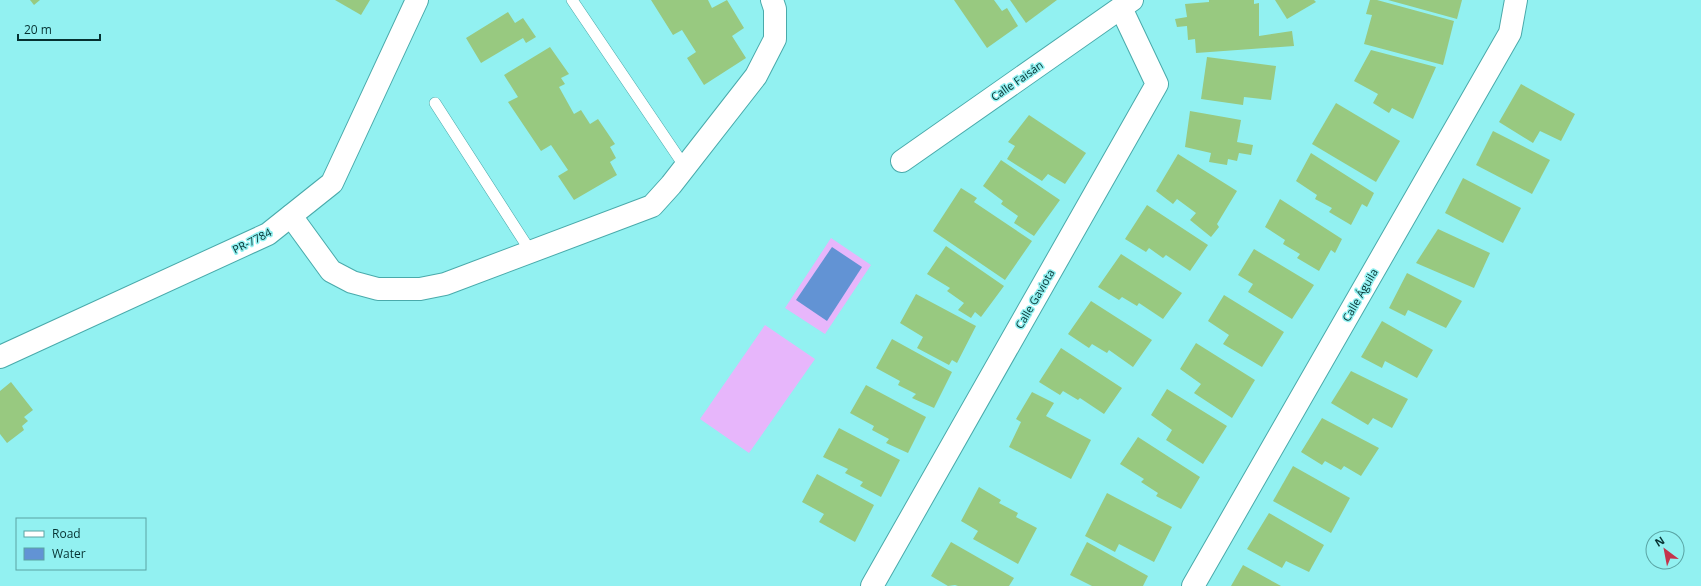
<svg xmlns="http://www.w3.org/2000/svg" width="1701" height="586" font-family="'Open Sans',sans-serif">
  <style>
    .grass { fill: #e7b6fb }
    .water { fill: #6293d4 }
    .building { fill: #98c980 }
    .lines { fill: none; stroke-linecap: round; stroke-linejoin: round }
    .lane-casing { stroke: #49aaab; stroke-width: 12 }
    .street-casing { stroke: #49aaab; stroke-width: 24 }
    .secondary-casing { stroke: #49aaab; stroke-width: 24 }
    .lane { stroke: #fff; stroke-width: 11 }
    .street { stroke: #fff; stroke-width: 22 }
    .secondary { stroke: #fff; stroke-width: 22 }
    .labels { text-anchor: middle; stroke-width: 3; stroke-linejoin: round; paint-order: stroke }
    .street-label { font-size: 11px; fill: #053131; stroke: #92f1f1 }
  </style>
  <rect width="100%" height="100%" fill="#92f1f1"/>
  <!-- grass -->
  <g class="grass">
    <polygon points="831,238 871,265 825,334 785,308"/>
    <polygon points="765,325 815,359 749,453 700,419"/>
  </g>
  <!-- water -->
  <polygon class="water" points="832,247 862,267 827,321 796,300"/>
  <!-- building -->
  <g class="building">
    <polygon points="30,0 40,0 34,5"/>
    <polygon points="335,0 370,0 361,15"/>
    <polygon points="651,0 708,0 712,8 727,0 744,28 732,36 746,58 704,85 687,58 696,52 682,30 673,35"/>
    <polygon points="954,0 994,0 1002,11 1007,8 1018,26 987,48"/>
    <polygon points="1010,0 1057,0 1026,23"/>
    <polygon points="1209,0 1254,0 1254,4 1259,3 1259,36 1292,31 1294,46 1196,53 1195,39 1188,40 1187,26 1177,27 1175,19 1187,17 1185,4 1209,2"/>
    <polygon points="1275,0 1314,0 1316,2 1287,19"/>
    <polygon points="1370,0 1377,0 1454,21 1443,65 1364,44 1372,15 1366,14"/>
    <polygon points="1388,0 1462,0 1457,19"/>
    <polygon points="508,12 515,23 523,18 536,37 526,43 523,38 481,63 466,38"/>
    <polygon points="550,47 569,74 561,78 565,84 559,87 574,114 581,110 590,124 598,119 615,144 610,147 616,158 610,162 617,175 574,200 558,176 568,170 551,145 541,151 508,102 518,97 504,75"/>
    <polygon points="1371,50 1436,67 1413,119 1392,108 1389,113 1373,103 1378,94 1354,81"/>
    <polygon points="1207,57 1276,66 1271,100 1244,97 1243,105 1201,99"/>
    <polygon points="1521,84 1575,114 1561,141 1540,131 1533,143 1499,122"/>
    <polygon points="1336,103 1400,141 1376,182 1312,144"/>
    <polygon points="1190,111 1241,120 1237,142 1253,145 1251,155 1239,153 1237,161 1228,159 1227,165 1209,162 1211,153 1185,147"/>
    <polygon points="1029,115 1086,153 1065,184 1048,174 1042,181 1007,159 1015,146 1008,142"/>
    <polygon points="1493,131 1550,160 1532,194 1476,165"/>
    <polygon points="1311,153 1374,193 1367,207 1362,204 1351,225 1329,212 1332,208 1315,199 1317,195 1296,181"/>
    <polygon points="1178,154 1237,191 1217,224 1219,227 1211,237 1190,220 1196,213 1177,199 1173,204 1156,191"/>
    <polygon points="1001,160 1060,200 1034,236 1014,223 1018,216 1001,204 1003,201 983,186"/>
    <polygon points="1463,178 1521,208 1503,243 1445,213"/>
    <polygon points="961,188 977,198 974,202 1032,241 1005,280 933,231"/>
    <polygon points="1280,199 1342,239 1335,253 1331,250 1319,271 1297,258 1300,254 1283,244 1285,240 1265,227"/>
    <polygon points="1147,205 1208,245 1190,271 1166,255 1163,258 1149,248 1146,252 1125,239"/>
    <polygon points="1438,229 1490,253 1474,288 1416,263"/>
    <polygon points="946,246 1004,286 981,317 975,312 971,318 958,310 964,303 947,291 950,288 927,274"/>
    <polygon points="1254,249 1314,285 1292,319 1248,292 1253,284 1238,275"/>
    <polygon points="1121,254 1182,293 1163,319 1139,303 1137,306 1122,297 1119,300 1098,287"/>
    <polygon points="1407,273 1462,301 1446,328 1408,310 1405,316 1389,308"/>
    <polygon points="916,294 976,326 957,363 952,360 949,365 917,348 923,337 900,323"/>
    <polygon points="1224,295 1284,332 1262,367 1223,344 1229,335 1208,321"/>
    <polygon points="1091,301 1152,340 1133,367 1109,350 1107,353 1092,344 1089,348 1068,334"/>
    <polygon points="1382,321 1433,350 1417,378 1385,361 1382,368 1361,357"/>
    <polygon points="892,339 952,372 934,408 912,398 916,394 898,385 900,381 876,368"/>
    <polygon points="1196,343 1255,380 1232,418 1194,393 1201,384 1180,369"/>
    <polygon points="1061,348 1122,388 1104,414 1080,398 1078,400 1063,391 1060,395 1039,382"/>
    <polygon points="1351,371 1408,399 1392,428 1373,418 1368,425 1331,403"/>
    <polygon points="11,382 33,410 24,417 28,421 22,426 24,430 7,443 0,434 0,391"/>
    <polygon points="866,385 926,417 908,453 886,443 889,439 872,430 874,426 850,413"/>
    <polygon points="1167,389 1227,426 1203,464 1166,440 1172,430 1151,415"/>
    <polygon points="1032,392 1054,403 1046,416 1091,440 1071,479 1009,447 1021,422 1016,419"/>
    <polygon points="1322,418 1379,448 1361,476 1344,466 1341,470 1325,461 1322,465 1301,452"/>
    <polygon points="839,428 900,460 881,497 860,486 863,482 845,473 848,469 823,457"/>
    <polygon points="1138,437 1200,477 1181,509 1156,496 1158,493 1141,482 1144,479 1120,464"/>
    <polygon points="1293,466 1350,498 1331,533 1273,501"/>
    <polygon points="817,474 874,505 855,542 819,522 824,514 802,502"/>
    <polygon points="979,487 1001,500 999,503 1018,513 1016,517 1037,528 1018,564 973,539 978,531 961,521"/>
    <polygon points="1107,493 1172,527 1154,562 1119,544 1115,552 1085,536"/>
    <polygon points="1269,513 1324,545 1309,572 1286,561 1282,568 1247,549"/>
    <polygon points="951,542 1014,578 1009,586 958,586 955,585 948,586 931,576"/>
    <polygon points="1087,542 1148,576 1143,586 1092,586 1070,575"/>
    <polygon points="1243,565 1281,586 1231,586"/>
  </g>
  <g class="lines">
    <!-- lane casing -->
    <g class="lane-casing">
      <g id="lane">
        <polyline points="572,0 685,167"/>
        <polyline points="435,103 531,252"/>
      </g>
    </g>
    <!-- street casing -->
    <g class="street-casing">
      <g id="street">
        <polyline points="902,161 1132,0"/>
        <polyline points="291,216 331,271 352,282 378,289 420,289 445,284 652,206 671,185 756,76 775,39 775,9 772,0"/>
        <polyline points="872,586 1157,84 1121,8"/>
        <polyline points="1193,586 1510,33 1516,0"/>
      </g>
    </g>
    <!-- secondary casing -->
    <g class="secondary-casing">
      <polyline id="secondary" points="0,357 268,234 332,183 417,0"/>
    </g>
    <!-- lane -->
    <use href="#lane" class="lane"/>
    <!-- street -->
    <use href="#street" class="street"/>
    <!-- secondary -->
    <use href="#secondary" class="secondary"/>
  </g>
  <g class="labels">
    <!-- street labels -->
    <g class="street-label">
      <text transform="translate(1017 81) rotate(-35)" y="4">Calle Faisán</text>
      <text transform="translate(252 241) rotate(-27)" y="4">PR-7784</text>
      <text transform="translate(1360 295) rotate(-60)" y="4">Calle Águila</text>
      <text transform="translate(1035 299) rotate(-60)" y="4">Calle Gaviota</text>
    </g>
  </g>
  <!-- legend -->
  <rect x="16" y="518" width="130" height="52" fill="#92f1f1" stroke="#5aa4a4"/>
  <rect x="24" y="531" width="20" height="6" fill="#ffffff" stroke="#5aa4a4"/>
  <text x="52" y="538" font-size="12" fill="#053131">Road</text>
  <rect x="24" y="548" width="20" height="12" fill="#6293d4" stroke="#5aa4a4"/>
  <text x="52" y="558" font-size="12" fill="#053131">Water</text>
  <!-- north arrow -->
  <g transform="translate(1665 550) rotate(328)"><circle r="19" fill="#92f1f1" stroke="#5aa4a4"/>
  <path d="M0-3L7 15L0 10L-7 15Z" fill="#c4344c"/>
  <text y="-6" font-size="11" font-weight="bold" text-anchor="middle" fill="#053131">N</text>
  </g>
  <!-- scale -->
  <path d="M18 34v6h82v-6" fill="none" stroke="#053131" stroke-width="2"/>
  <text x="24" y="34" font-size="12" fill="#053131" stroke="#92f1f1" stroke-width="3" paint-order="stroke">20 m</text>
</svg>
